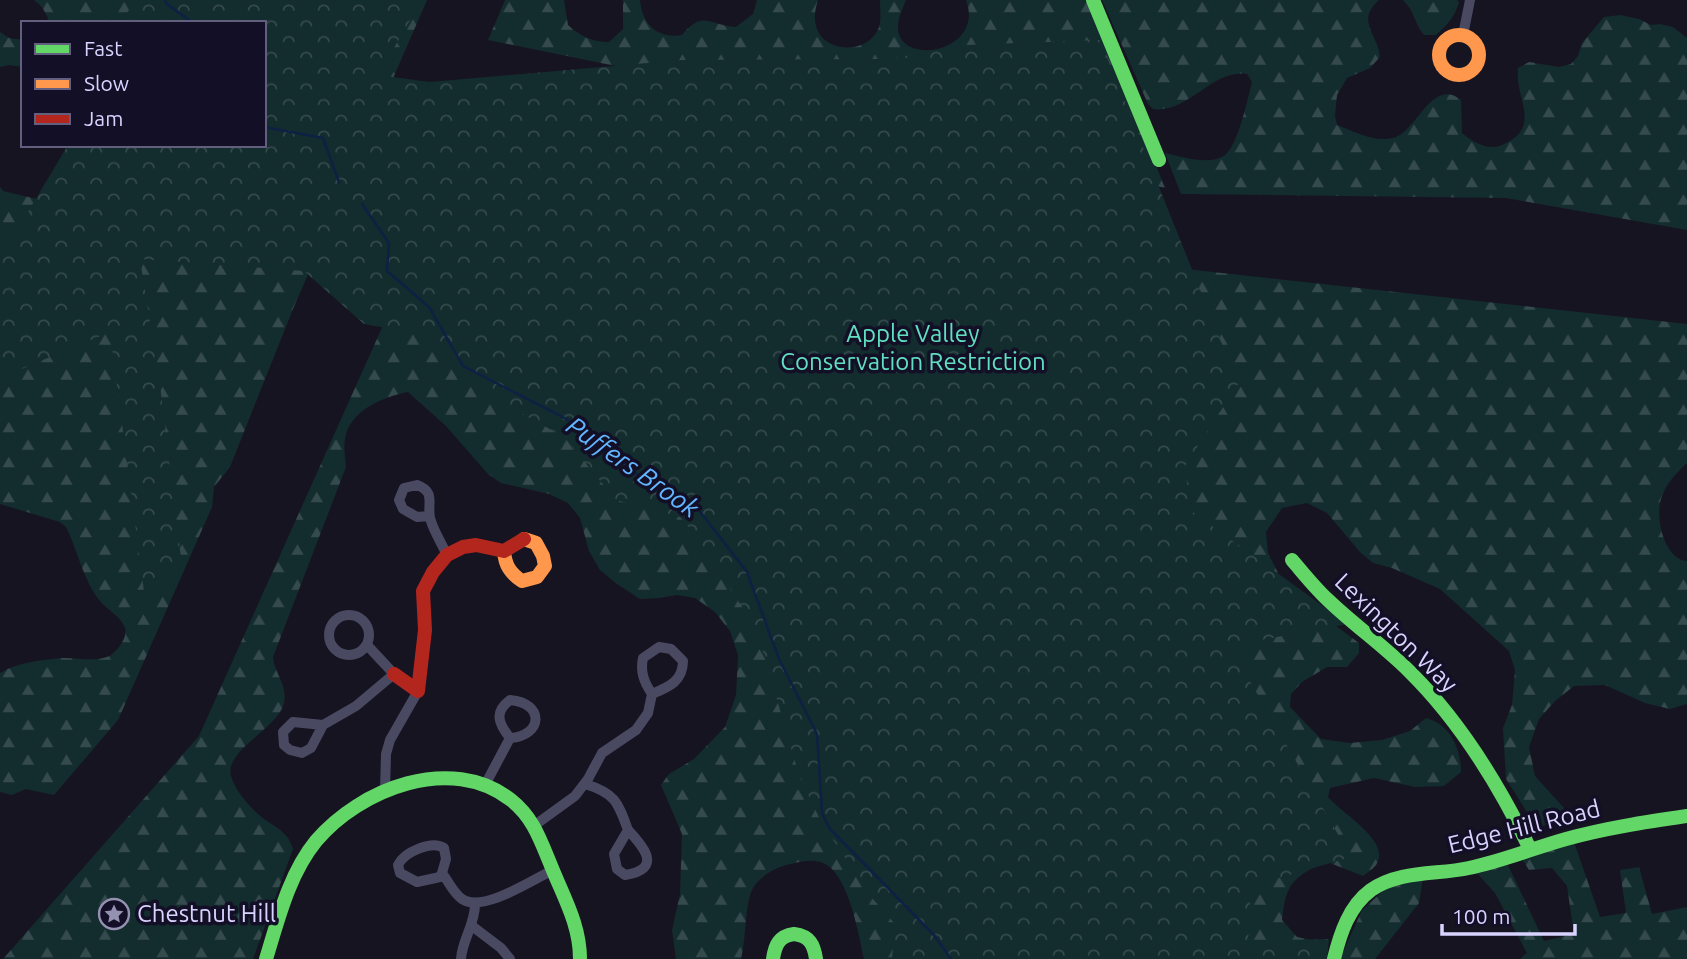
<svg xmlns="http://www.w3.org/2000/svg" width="1687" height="959" font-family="Ubuntu,sans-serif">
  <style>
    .forest { fill: url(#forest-firs) }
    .park { fill: url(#park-crowns) }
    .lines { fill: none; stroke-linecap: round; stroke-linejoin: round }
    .stream { stroke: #0d2144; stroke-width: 2.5 }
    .street { stroke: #4a4962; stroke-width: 10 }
    .fast { stroke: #63d668; stroke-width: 14 }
    .slow { stroke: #ff974d; stroke-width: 14 }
    .jam { stroke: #b3261e; stroke-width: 14 }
    .labels { text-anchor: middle; stroke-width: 7; stroke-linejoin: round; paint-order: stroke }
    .park-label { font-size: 24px; fill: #5fe0c0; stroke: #130f26 }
    .street-label { font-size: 24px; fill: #d9d4ff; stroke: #130f26 }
    .poi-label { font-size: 24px; fill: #d9d4ff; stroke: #130f26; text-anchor: start }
    .water-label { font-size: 26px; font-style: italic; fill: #62b6ff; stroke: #130f26 }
  </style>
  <defs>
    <pattern id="forest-firs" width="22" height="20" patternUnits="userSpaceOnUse" patternTransform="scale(1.75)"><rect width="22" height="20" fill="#132c2d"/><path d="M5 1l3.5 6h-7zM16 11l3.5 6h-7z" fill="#354a4c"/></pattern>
    <pattern id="park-crowns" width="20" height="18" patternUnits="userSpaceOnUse" patternTransform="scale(1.75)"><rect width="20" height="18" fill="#132c2d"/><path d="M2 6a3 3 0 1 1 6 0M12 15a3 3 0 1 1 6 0" fill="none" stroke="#354a4c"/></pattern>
  </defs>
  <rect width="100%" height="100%" fill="#161421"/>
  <!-- forest -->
  <g class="forest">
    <path d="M34,0H427L293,309L230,467L214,487L212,507L118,720L54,795L26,789L12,795L0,792V673C19,662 41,660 62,658C77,657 98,663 111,655C118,650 128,637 125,628C121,616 107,610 100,601C83,580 78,551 66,527L60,522L0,504V187L3,191L41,200L264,145V23H47L48,18L42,7Z"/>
    <path d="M505,0H564L568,25C580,36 592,42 609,42L623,29V0H640C642,24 657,39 682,35C704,9 709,26 736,27L753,14L757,0H818C799,56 873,61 880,23C881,16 880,7 880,0H906C903,8 898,18 898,26C896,68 986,53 966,0H1089L1165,188L738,91L488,40Z"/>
    <path d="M1102,0H1379C1355,21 1378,34 1380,57L1370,68L1347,78L1337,95L1335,116L1337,125C1356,132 1376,144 1396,137C1417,129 1433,77 1461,100L1462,133C1472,142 1488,151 1502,145C1544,127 1514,98 1518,68L1529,62L1559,67L1571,64L1578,56L1582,43L1604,17L1620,15L1639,19L1651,25L1660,24L1673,27L1687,38V230L1506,198L1181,194L1165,153C1182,157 1211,166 1225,155C1238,145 1248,98 1252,82L1247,74C1212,69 1188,114 1153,109L1148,104Z"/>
    <path d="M1403,0H1457L1459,2C1455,17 1447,25 1436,35H1424C1415,24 1414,10 1403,0Z"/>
    <polygon points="0,32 9,38 23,40 23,67 9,65 0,67"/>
    <path d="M476,118L1095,259L1687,324V463C1676,473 1665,485 1661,499C1655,518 1664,559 1687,561V704L1670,709L1645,703L1605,685L1574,686L1555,701L1539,719L1529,747L1535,776L1572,817L1537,828L1506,779L1503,728L1512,705L1515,670L1509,651L1440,589L1392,568L1373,563L1360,552L1327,513L1307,503L1282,508L1266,532L1268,553L1286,589L1359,643V653L1347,667H1327L1302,682L1291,694L1290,707L1321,739L1350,743L1382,740L1410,731L1426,718C1450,724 1461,749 1461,772L1444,786L1415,787L1374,778L1330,788L1328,797C1342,814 1392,841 1376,865C1373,869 1367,873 1363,876L1325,861C1293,879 1286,882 1282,920L1297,937L1326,943L1325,959H864C859,935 849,879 827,865C816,858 803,861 791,864C777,866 758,877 752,890C745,905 746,940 741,959H676L672,930L680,894L682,834L661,785L669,774L694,759L725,727L736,695L738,655L730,631L715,612L695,598L677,595L659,598L640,599L617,584L600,570L589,551L580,518L568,503L549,494L501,483L488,474L446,426L408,392C386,396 353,409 346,434C343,444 345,457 346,467L273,657C274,673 288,685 284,703C278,729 224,750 231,776C235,791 252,810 264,819C278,829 288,832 293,849L253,959H3L199,736Z"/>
    <polygon points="1574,842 1600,917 1626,913 1620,870 1639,867 1652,914 1687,907 1687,959 1520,959 1527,953 1495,893 1476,872 1506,861 1544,941 1574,934 1567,886 1552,868 1529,870 1521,857"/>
    <polygon points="1423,878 1419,903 1375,959 1340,959 1362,910 1393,882"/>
  </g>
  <!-- park -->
  <polygon class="park" points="135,0 388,0 418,7 378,75 429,82 682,60 888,59 966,45 1100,40 1238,384 1185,466 1190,510 1348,624 1261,640 1235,655 1351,857 1251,886 1248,941 1329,939 1327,959 892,959 895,924 865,890 839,848 823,826 799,775 756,628 692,531 680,517 616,500 564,437 519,412 419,334 364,324 304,271 140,259 160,385 181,558 145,599 110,332 0,378 0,254 4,252 68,145 264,145 264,23 121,23"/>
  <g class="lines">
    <!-- stream -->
    <g class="stream">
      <polyline points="165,0 167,4 193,23"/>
      <polyline points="264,127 323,138 339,182"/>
      <polyline points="362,204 389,243 387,271 429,307 463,366 590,431 649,485 694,504 747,572 779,659 817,734 822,813 830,829 934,935 951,959"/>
    </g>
    <!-- street -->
    <g class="street">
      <polyline points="1463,35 1470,0"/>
      <path d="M429,516L417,517L403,509L399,500L404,488L417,485C436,492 427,503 430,518C433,530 442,544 447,555"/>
      <circle cx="349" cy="635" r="20"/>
      <polyline points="323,725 293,722 283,732 284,745 290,750 302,753 311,748 323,725 356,706 394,674 367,645"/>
      <path d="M585,784C615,793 618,802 628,830L614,854L617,869L625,875C663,869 644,847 628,830"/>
      <path d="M485,785L510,738C498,723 494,712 510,700C545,703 543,736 510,738"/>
      <polyline points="385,791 386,754 390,740 418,691"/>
      <path d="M535,825L575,796L588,779L602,753L636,730L648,713L652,694C669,687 683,681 683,661L671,649L659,647L643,658C640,672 644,682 652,694"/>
      <path d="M442,873L440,877L417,882L400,873L398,865C404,852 432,840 444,848L446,859L442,873C449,882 453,893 462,899C483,913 532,880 553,870"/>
      <polyline points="472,926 501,948 510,959"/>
      <path d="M461,959C462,940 475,925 475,904"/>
    </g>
    <!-- fast -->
    <g class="fast">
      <polyline points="1093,0 1159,160"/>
      <path d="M1292,560C1304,574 1315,588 1328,600C1354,625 1384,646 1409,671C1461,722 1499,785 1530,849"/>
      <path d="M266,959C278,920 289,874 316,841C360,789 451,753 511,800C534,818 541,842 552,868C564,898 580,925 580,959"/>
      <path d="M773,959C775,945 779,936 794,934C810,936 814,945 816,959"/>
      <path d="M1334,959C1340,934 1349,906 1371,890C1400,870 1437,875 1469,868C1502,861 1534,848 1566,839C1606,828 1646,822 1687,816"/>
    </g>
    <!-- slow -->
    <g class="slow">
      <circle cx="1459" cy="55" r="20"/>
      <path d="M504,551C505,565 510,573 522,581L537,577L545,566L543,556L536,543L524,539"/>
    </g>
    <!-- jam -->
    <polyline class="jam" points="394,674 418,691 425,630 423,591 433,572 447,555 463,547 476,545 504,551 524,539"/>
  </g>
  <!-- icons -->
  <defs>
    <g id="sight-ring" transform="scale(1.575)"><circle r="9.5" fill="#130f26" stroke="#9591b1" stroke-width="1.5"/><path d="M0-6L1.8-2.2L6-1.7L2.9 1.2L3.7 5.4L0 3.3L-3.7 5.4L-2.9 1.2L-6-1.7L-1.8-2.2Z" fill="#9591b1"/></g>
  </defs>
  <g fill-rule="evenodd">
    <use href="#sight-ring" x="114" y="914"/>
  </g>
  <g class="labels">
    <!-- park labels -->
    <g class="park-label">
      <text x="913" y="342">Apple Valley<tspan x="913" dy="28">Conservation Restriction</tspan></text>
    </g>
    <!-- street labels -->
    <g class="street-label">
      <text transform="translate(1396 633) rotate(44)" y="8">Lexington Way</text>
      <text transform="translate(1524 827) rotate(-14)" y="8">Edge Hill Road</text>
    </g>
    <!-- poi labels -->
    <g class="poi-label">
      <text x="137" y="922">Chestnut Hill</text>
    </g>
    <!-- water labels -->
    <g class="water-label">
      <text transform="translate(633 467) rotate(35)" y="9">Puffers Brook</text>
    </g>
  </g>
  <!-- legend -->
  <rect x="21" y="21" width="245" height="126" fill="#130f26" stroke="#625e7d" stroke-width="2"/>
  <rect x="35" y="44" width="35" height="10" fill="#63d668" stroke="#625e7d" stroke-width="2"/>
  <text x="84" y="56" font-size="21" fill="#d9d4ff">Fast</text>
  <rect x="35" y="79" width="35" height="10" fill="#ff974d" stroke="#625e7d" stroke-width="2"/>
  <text x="84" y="91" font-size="21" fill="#d9d4ff">Slow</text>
  <rect x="35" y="114" width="35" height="10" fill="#b3261e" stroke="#625e7d" stroke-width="2"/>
  <text x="84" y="126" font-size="21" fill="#d9d4ff">Jam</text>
  <!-- scale -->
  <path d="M1442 924v10h133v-10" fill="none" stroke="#d9d4ff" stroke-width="3.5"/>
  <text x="1452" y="924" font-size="21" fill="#d9d4ff" stroke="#130f26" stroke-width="5" paint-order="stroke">100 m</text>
</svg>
